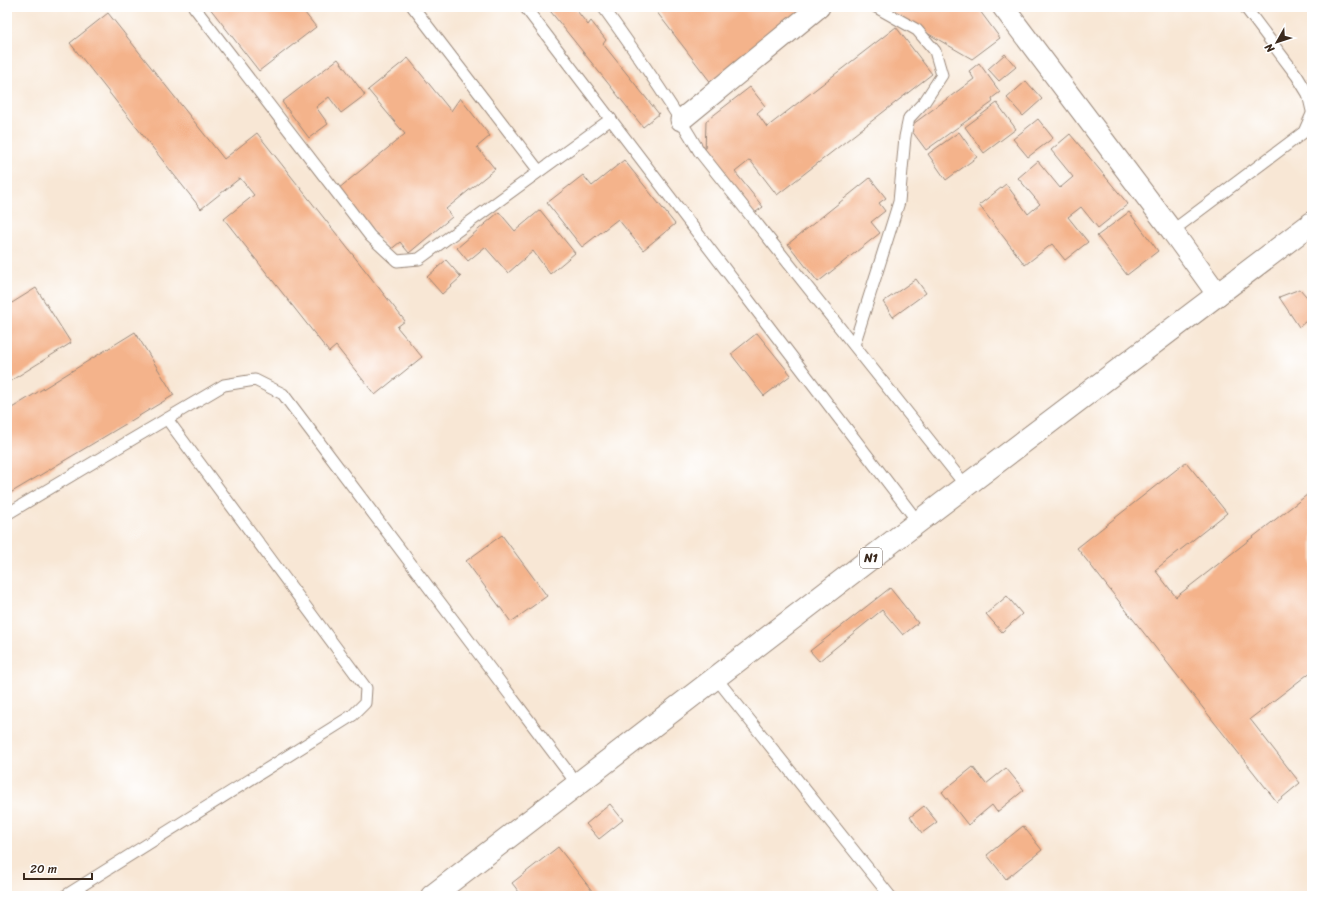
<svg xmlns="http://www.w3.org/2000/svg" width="1319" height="903" font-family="Sriracha,sans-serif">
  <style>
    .building { fill: #f4b38b }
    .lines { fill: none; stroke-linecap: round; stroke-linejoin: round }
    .lane-casing { stroke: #9a887a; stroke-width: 13 }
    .street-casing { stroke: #9a887a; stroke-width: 23 }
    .highway-casing { stroke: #9a887a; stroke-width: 24 }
    .lane { stroke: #fff; stroke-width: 11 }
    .street { stroke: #fff; stroke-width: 21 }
    .highway { stroke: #fff; stroke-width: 22 }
    .labels { text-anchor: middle; stroke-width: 3; stroke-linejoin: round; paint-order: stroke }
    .shield { fill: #fff; stroke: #766a62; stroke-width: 1 }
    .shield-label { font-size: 12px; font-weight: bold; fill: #3b2a1e }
  </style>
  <rect width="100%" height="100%" fill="#fff"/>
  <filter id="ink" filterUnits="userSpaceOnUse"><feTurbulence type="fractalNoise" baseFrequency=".025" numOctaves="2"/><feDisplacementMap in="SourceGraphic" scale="8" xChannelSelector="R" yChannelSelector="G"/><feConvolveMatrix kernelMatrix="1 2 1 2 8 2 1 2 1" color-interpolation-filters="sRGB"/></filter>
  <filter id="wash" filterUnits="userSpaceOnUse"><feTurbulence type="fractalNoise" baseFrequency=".012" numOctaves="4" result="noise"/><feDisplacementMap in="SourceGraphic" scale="16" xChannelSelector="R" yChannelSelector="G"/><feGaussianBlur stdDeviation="0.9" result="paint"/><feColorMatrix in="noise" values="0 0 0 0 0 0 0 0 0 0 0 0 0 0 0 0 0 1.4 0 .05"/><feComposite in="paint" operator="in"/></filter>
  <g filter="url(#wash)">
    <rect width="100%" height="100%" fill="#f8e7d5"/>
    <g id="blocks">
      <!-- building -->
      <g class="building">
        <polygon points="209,7 313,7 305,13 316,27 259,71"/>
        <polygon points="547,7 574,7 588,25 591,21 606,40 603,44 659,114 643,127"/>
        <polygon points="660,7 800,7 805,13 712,84 656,11"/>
        <polygon points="882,7 977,7 1000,38 972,59"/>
        <polygon points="108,13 224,159 257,133 405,321 397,327 422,357 375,395 336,346 329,352 224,219 254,195 240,178 201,209 70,43"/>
        <polygon points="896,27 932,74 777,195 750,160 735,172 763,207 753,214 705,153 706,121 750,87 765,106 757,113 767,127"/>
        <polygon points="1005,54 1016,67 999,81 988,69"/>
        <polygon points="408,58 451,111 460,98 490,136 477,147 495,169 446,209 452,217 409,253 400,242 389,251 338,189 405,134 368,90"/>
        <polygon points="338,59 365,95 341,113 329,97 316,107 328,124 309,138 282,102"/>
        <polygon points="979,63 1000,92 992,98 993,102 926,150 909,127 974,79 969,71"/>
        <polygon points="1026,81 1042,99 1023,116 1007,98"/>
        <polygon points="997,103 1016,129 984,153 965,127"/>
        <polygon points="1038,119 1053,138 1028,157 1013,139"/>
        <polygon points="959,132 977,157 946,180 928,154"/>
        <polygon points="1070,134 1128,204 1098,228 1081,207 1068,217 1088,242 1065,260 1052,244 1025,265 979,205 1006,184 1028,214 1040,204 1018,178 1038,161 1060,188 1073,177 1051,150"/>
        <polygon points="624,160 675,224 643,250 618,219 582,247 547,203 583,175 592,186"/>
        <polygon points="870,178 886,198 879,203 885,211 871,222 880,233 818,282 788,244"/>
        <polygon points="540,210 575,253 550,274 533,251 508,273 485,247 468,261 457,248 499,212 515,231"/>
        <polygon points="1129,212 1158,251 1127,275 1097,236"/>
        <polygon points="446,260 461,277 442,294 427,277"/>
        <polygon points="916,279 926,293 893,317 883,302"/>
        <polygon points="36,288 71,343 7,383 7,306"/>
        <polygon points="1300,289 1312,303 1312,316 1299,327 1279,297"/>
        <polygon points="135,332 174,395 7,495 7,411"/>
        <polygon points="757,333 791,375 764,396 731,354"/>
        <polygon points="1186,462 1227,513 1155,570 1176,597 1312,491 1312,671 1250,719 1300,783 1277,802 1077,548"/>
        <polygon points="502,535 547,596 511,622 466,561"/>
        <polygon points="890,588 918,623 903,635 882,610 819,661 810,651"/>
        <polygon points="1007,596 1022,614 1002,632 986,614"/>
        <polygon points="973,767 986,784 1006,768 1024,790 997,812 992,805 968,825 942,792"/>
        <polygon points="610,804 623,820 599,839 586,824"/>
        <polygon points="924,806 937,822 922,833 910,817"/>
        <polygon points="1023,826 1042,850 1006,879 987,855"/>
        <polygon points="558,847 596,896 522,896 512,883"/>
      </g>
    </g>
  </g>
  <g filter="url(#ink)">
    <use href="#blocks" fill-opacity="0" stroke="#9a887a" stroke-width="1"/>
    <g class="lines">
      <!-- lane casing -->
      <g class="lane-casing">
        <g id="lane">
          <polyline points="194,7 370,236 397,261 419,259 611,119"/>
          <polyline points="413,7 539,171"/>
          <polyline points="525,7 918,522"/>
          <path d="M603,7C637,54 670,101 699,151L966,486"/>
          <polyline points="1245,7 1297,76 1308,94 1312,111"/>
          <polyline points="1172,231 1304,132 1312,114"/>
          <polyline points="854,345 899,202 905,137 909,118 925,101 942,75 935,51 917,30 876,7"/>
          <polyline points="7,514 104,456 224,385 255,380 283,394 577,784"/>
          <polyline points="716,678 890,896"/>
          <polyline points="65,896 353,715 365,703 366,688 167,419"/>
        </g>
      </g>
      <!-- street casing -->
      <g class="street-casing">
        <g id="street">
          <polyline points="1003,7 1172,231 1218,295"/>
          <polyline points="681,120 819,7"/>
        </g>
      </g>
      <!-- highway casing -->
      <g class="highway-casing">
        <polyline id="highway" points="432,896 918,522 1312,223"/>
      </g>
      <!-- lane -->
      <use href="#lane" class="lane"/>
      <!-- street -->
      <use href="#street" class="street"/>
      <!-- highway -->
      <use href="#highway" class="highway"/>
    </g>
  </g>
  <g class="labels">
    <!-- shield labels -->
    <rect class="shield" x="860" y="548" width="22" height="20" rx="3"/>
    <g class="shield-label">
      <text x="871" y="562">N1</text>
    </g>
  </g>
  <!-- margin -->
  <rect width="1319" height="903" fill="none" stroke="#fff" stroke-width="24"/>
  <!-- north arrow -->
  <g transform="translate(1277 42) rotate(231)" stroke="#ffffff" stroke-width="3" paint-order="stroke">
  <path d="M0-3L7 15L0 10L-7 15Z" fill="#3b2a1e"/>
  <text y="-6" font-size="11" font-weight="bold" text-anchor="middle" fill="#3b2a1e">N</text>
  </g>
  <!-- scale -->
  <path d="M24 873v6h68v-6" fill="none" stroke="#3b2a1e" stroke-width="2"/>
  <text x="30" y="873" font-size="12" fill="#3b2a1e" stroke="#ffffff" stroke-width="3" paint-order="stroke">20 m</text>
</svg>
